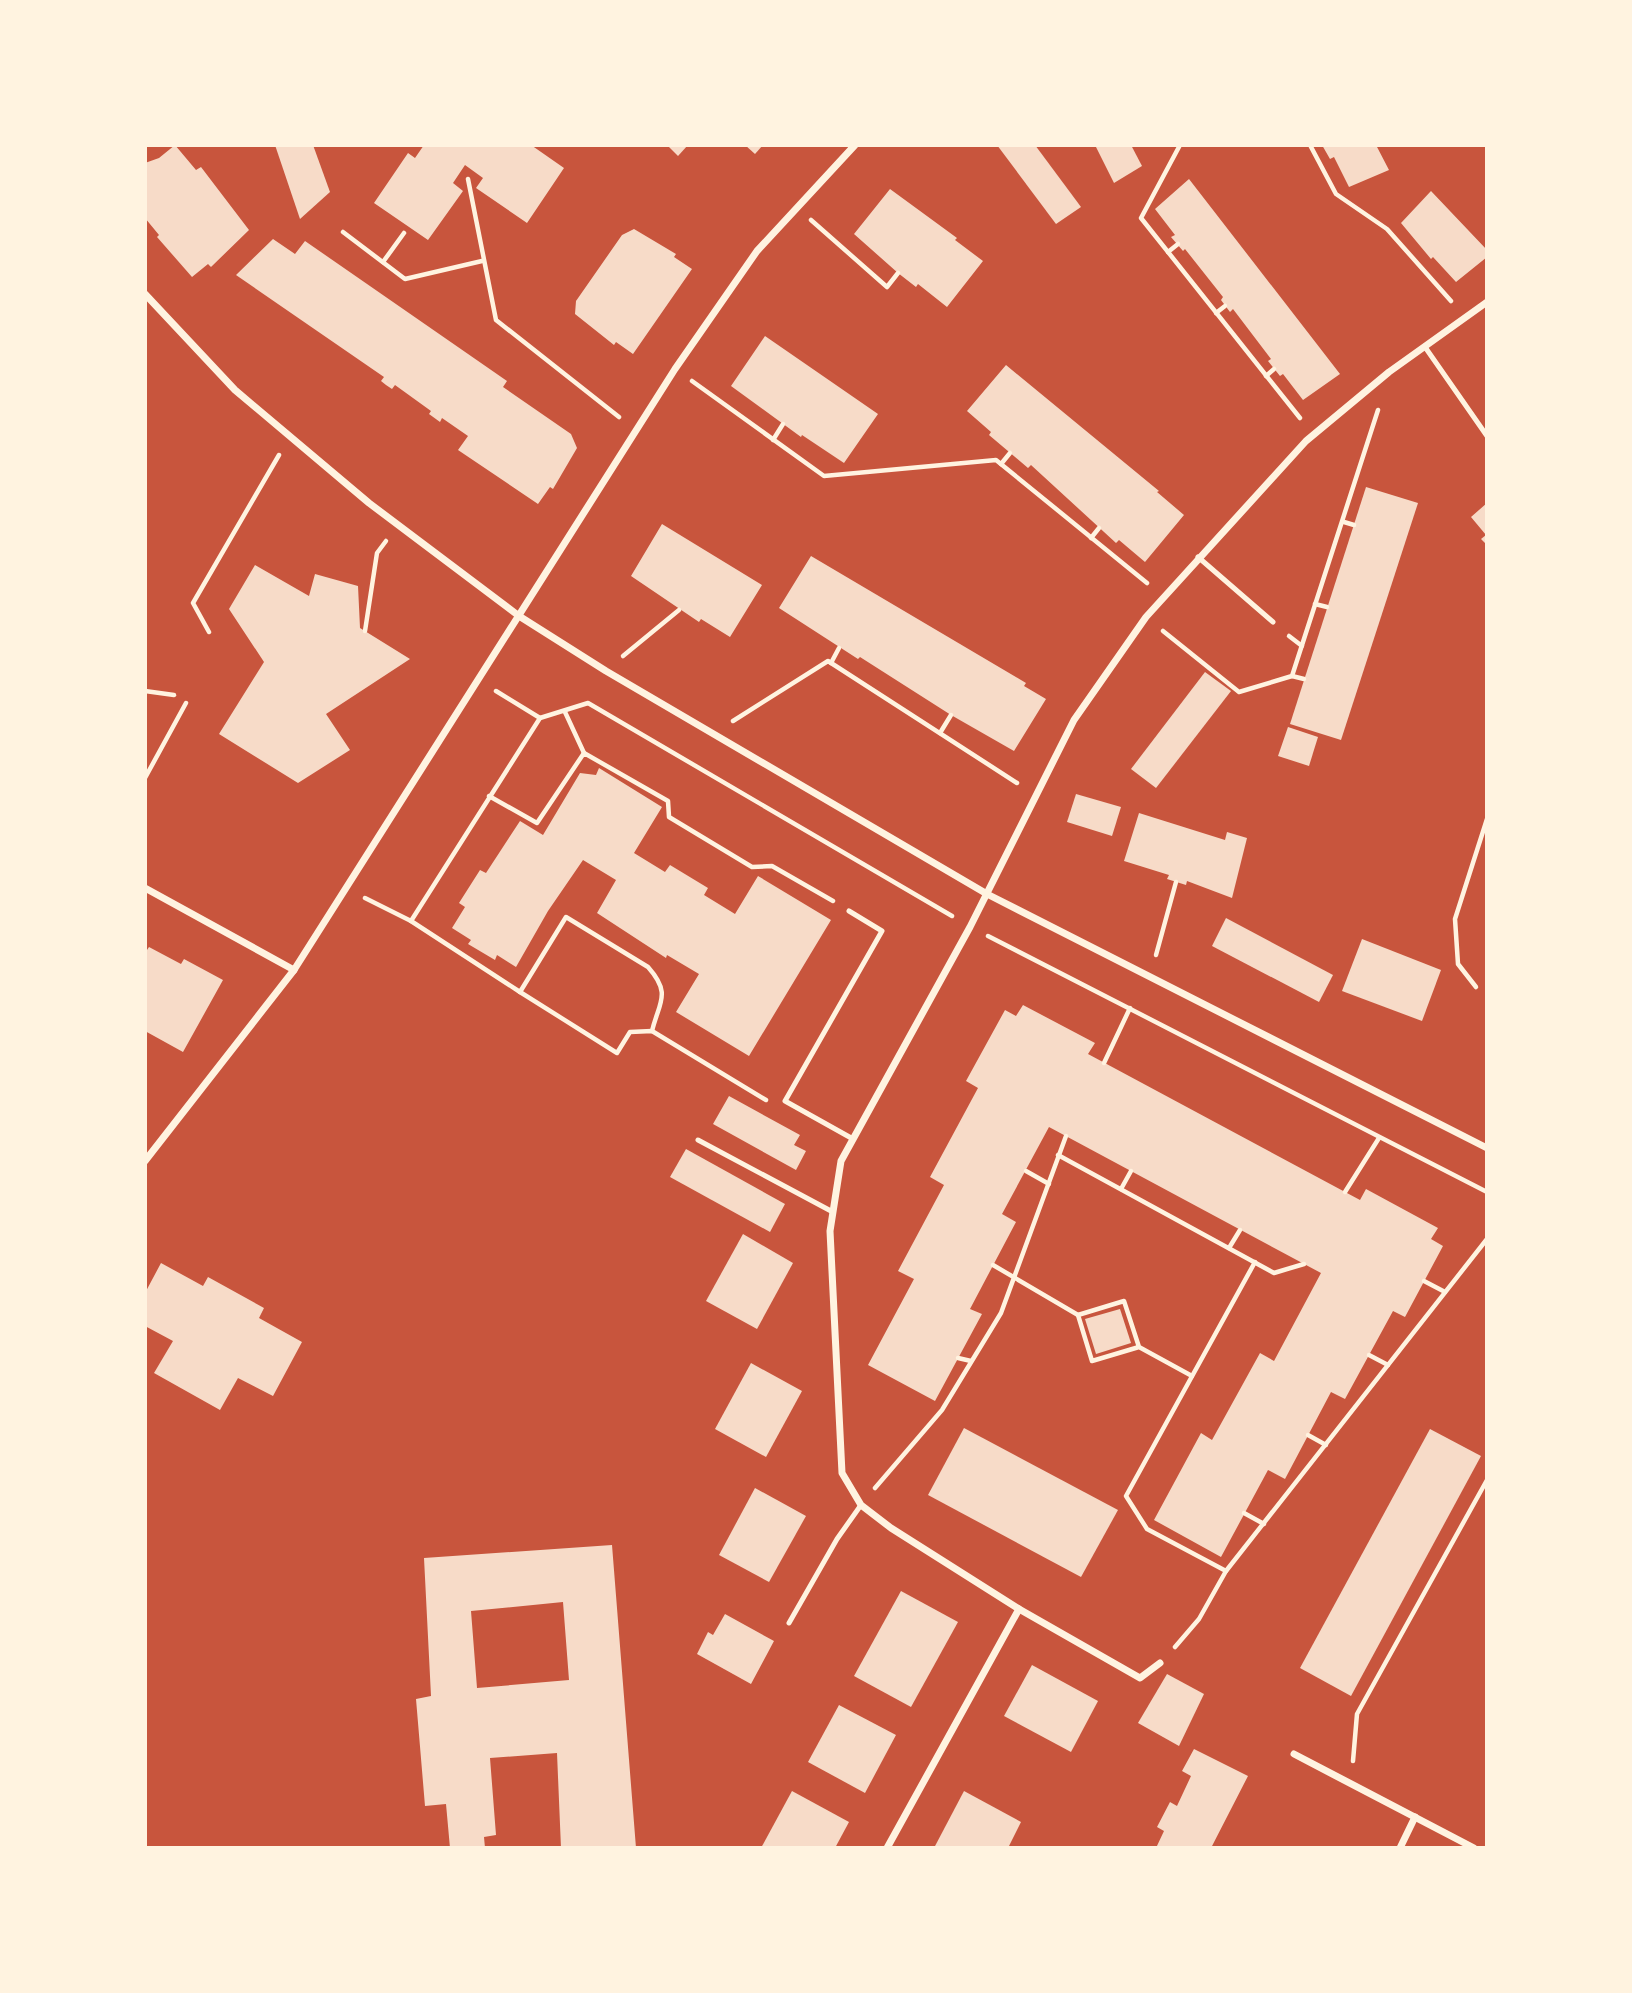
<svg xmlns="http://www.w3.org/2000/svg" width="1632" height="1993" font-family="Signika,sans-serif">
  <style>
    .building { fill: #f7dbc8; fill-rule: evenodd }
    .lines { fill: none; stroke-linecap: round; stroke-linejoin: round }
    .path { stroke: #fff3e0; stroke-width: 4.5 }
    .service { stroke: #fff3e0; stroke-width: 5 }
    .minor { stroke: #fff3e0; stroke-width: 7 }
  </style>
  <rect width="100%" height="100%" fill="#c8553d"/>
  <!-- building -->
  <g class="building">
    <polygon points="175,145 196,170 201,167 249,230 211,267 208,264 192,277 157,237 159,235 145,218 145,163 159,158"/>
    <polygon points="275,145 313,145 330,192 300,219"/>
    <polygon points="424,145 531,145 564,168 527,223 476,188 483,178 465,165 453,183 463,191 428,240 374,203 408,153 415,158"/>
    <polygon points="667,145 688,145 678,156"/>
    <polygon points="745,145 763,145 755,154"/>
    <polygon points="997,145 1035,145 1081,207 1056,224"/>
    <polygon points="1095,145 1131,145 1142,166 1114,183"/>
    <polygon points="1322,145 1376,145 1389,170 1349,187 1334,157 1330,159"/>
    <polygon points="1189,179 1340,374 1303,400 1283,374 1280,376 1268,361 1271,359 1233,309 1230,312 1221,300 1223,297 1185,249 1183,251 1171,237 1175,235 1155,209"/>
    <polygon points="890,189 957,238 955,240 983,261 947,307 918,284 916,287 898,273 854,234"/>
    <polygon points="1431,191 1487,250 1487,257 1456,282 1433,257 1431,259 1401,223"/>
    <polygon points="634,229 676,254 674,257 692,269 633,354 616,342 614,345 575,314 576,301 622,235"/>
    <polygon points="273,239 295,254 305,241 507,381 503,387 571,434 577,448 553,489 550,487 538,504 458,450 468,436 442,418 440,422 429,414 431,411 395,385 392,389 386,385 381,381 384,377 236,275"/>
    <polygon points="765,336 878,414 844,463 802,435 801,437 731,386"/>
    <polygon points="1006,365 1159,491 1157,492 1184,515 1145,562 1119,540 1116,543 1031,465 1028,468 989,435 991,432 967,411"/>
    <polygon points="1366,487 1418,503 1341,740 1290,724"/>
    <polygon points="1487,503 1487,545 1481,539 1486,535 1471,517"/>
    <polygon points="662,524 762,585 730,637 701,619 699,622 631,576"/>
    <polygon points="811,556 1026,683 1024,686 1046,699 1014,751 951,715 860,657 858,659 779,608"/>
    <polygon points="255,565 309,596 315,574 358,586 360,628 410,659 326,714 350,750 298,783 219,734 264,662 229,609"/>
    <polygon points="1205,672 1231,691 1156,788 1131,769"/>
    <polygon points="1288,727 1318,737 1309,766 1278,756"/>
    <polygon points="599,768 662,807 634,853 665,872 670,865 708,888 704,895 735,914 758,876 831,920 749,1056 676,1012 699,974 667,955 666,958 597,913 616,880 583,860 548,911 516,967 497,955 495,960 468,944 471,940 452,928 465,907 459,903 480,870 486,873 520,821 543,835 580,773 596,775"/>
    <polygon points="1076,794 1121,807 1112,836 1067,822"/>
    <polygon points="1139,813 1225,840 1227,832 1247,838 1232,898 1187,881 1186,885 1167,879 1169,875 1124,861"/>
    <polygon points="1226,918 1333,975 1319,1002 1212,946"/>
    <polygon points="1362,939 1441,970 1422,1021 1342,991"/>
    <polygon points="149,947 181,964 184,959 223,980 183,1052 145,1031 145,953"/>
    <polygon points="1023,1005 1095,1043 1088,1054 1360,1200 1366,1189 1438,1228 1431,1239 1443,1246 1405,1317 1393,1311 1345,1399 1331,1392 1285,1479 1268,1470 1221,1557 1154,1520 1201,1433 1212,1440 1260,1353 1274,1361 1321,1273 1049,1127 1002,1214 1016,1222 970,1309 982,1314 935,1401 868,1365 914,1279 898,1271 944,1185 930,1177 978,1088 966,1081 1005,1010 1016,1016"/>
    <polygon points="729,1096 800,1135 794,1145 806,1151 796,1170 713,1124"/>
    <polygon points="686,1149 785,1204 770,1232 670,1177"/>
    <polygon points="743,1234 793,1263 757,1329 706,1301"/>
    <polygon points="161,1263 203,1286 208,1277 264,1308 259,1318 302,1342 273,1396 238,1378 220,1410 154,1373 173,1341 145,1326 145,1293"/>
    <polygon points="1120,1309 1131,1343 1096,1354 1085,1319"/>
    <polygon points="751,1363 802,1391 766,1457 715,1429"/>
    <polygon points="964,1428 1118,1510 1081,1577 928,1495"/>
    <polygon points="1430,1429 1481,1456 1351,1696 1300,1668"/>
    <polygon points="755,1488 806,1516 769,1582 719,1555"/>
    <path d="M612,1545L636,1848H561L557,1753L490,1758L496,1835L484,1837L485,1848H450L446,1804L425,1806L416,1699L431,1696L424,1558ZM563,1602L569,1680L477,1688L471,1611Z"/>
    <polygon points="901,1591 958,1622 911,1707 854,1676"/>
    <polygon points="725,1614 774,1641 751,1684 697,1654 708,1632 713,1635"/>
    <polygon points="1032,1665 1098,1701 1071,1752 1004,1716"/>
    <polygon points="1167,1674 1204,1694 1179,1746 1138,1723"/>
    <polygon points="839,1705 896,1735 865,1793 808,1762"/>
    <polygon points="1194,1749 1248,1776 1211,1848 1156,1848 1164,1831 1157,1827 1170,1802 1177,1806 1191,1776 1182,1771"/>
    <polygon points="792,1791 849,1822 835,1848 761,1848"/>
    <polygon points="964,1791 1021,1822 1008,1848 934,1848"/>
  </g>
  <g class="lines">
    <!-- path -->
    <g class="path">
      <polyline points="1180,145 1141,218 1300,418"/>
      <polyline points="1310,145 1336,194 1387,229 1451,301"/>
      <polyline points="468,179 496,320 619,417"/>
      <polyline points="811,220 887,287 898,273"/>
      <polyline points="343,232 405,279 482,261"/>
      <polyline points="1168,252 1178,244"/>
      <polyline points="383,262 404,233"/>
      <polyline points="1216,313 1225,306"/>
      <polyline points="1266,376 1274,369"/>
      <polyline points="692,381 824,476 996,460 1147,583"/>
      <polyline points="773,440 783,424"/>
      <polyline points="1001,464 1010,453"/>
      <polyline points="1344,522 1354,525"/>
      <polyline points="1091,538 1099,528"/>
      <polyline points="1315,604 1327,607"/>
      <polyline points="365,631 377,553 386,541"/>
      <polyline points="1163,631 1239,692 1292,676 1378,410"/>
      <polyline points="209,632 193,603 279,455"/>
      <polyline points="1289,636 1302,646"/>
      <polyline points="623,656 679,610"/>
      <polyline points="831,663 839,648"/>
      <polyline points="1292,676 1304,679"/>
      <polyline points="145,691 174,695"/>
      <polyline points="496,691 540,718"/>
      <polyline points="565,712 584,753"/>
      <polyline points="733,721 828,661 1017,783"/>
      <polyline points="940,733 951,715"/>
      <polyline points="145,778 186,703"/>
      <polyline points="489,796 537,823 584,753 668,801 669,817 752,867 772,866 833,901"/>
      <polyline points="365,898 411,921 540,718 588,703 952,916"/>
      <path d="M411,921L520,992L566,917L648,967C672,994 659,1002 652,1031"/>
      <polyline points="988,936 1487,1192"/>
      <polyline points="1156,955 1176,882"/>
      <polyline points="1476,987 1458,964 1455,919 1487,819"/>
      <polyline points="520,992 617,1053 630,1032 652,1031 766,1100"/>
      <polyline points="1104,1063 1130,1008"/>
      <polyline points="1058,1155 1274,1273 1304,1264"/>
      <polyline points="1026,1171 1049,1184"/>
      <polyline points="1121,1189 1131,1171"/>
      <polyline points="1345,1192 1379,1138"/>
      <polyline points="1229,1248 1240,1230"/>
      <polyline points="993,1265 1078,1315"/>
      <polyline points="1424,1281 1445,1292"/>
      <polyline points="1139,1347 1092,1361 1078,1315 1124,1301 1139,1347 1192,1376"/>
      <polyline points="1369,1355 1388,1365"/>
      <polyline points="958,1358 971,1361"/>
      <polyline points="1308,1435 1326,1445"/>
      <polyline points="875,1488 942,1410 1001,1313 1066,1136"/>
      <polyline points="1244,1513 1264,1524"/>
      <polyline points="1226,1571 1147,1529 1126,1496 1255,1262"/>
      <polyline points="1175,1647 1199,1619 1226,1571 1487,1239"/>
      <polyline points="1353,1761 1357,1714 1487,1480"/>
    </g>
    <!-- service -->
    <g class="service">
      <polyline points="1425,347 1487,436"/>
      <polyline points="1198,557 1273,622"/>
      <polyline points="849,911 882,931 785,1101 853,1139"/>
      <polyline points="698,1140 831,1211"/>
      <polyline points="789,1623 837,1539 861,1505"/>
    </g>
    <!-- minor -->
    <g class="minor">
      <polyline points="145,294 235,390 369,503 519,616 606,671 987,894 1487,1148"/>
      <polyline points="145,888 294,970"/>
      <polyline points="145,1161 294,970 675,369 757,251 855,145"/>
      <polyline points="1160,1663 1140,1678 1019,1609 891,1528 861,1505 842,1473 830,1231 841,1161 970,927 1074,720 1146,617 1306,441 1389,372 1487,302"/>
      <polyline points="1294,1754 1474,1848"/>
      <polyline points="887,1848 1019,1609"/>
      <polyline points="1400,1848 1415,1817"/>
    </g>
  </g>
  <!-- border -->
  <rect width="1632" height="1993" fill="none" stroke="#fff3e0" stroke-width="294"/>
</svg>
